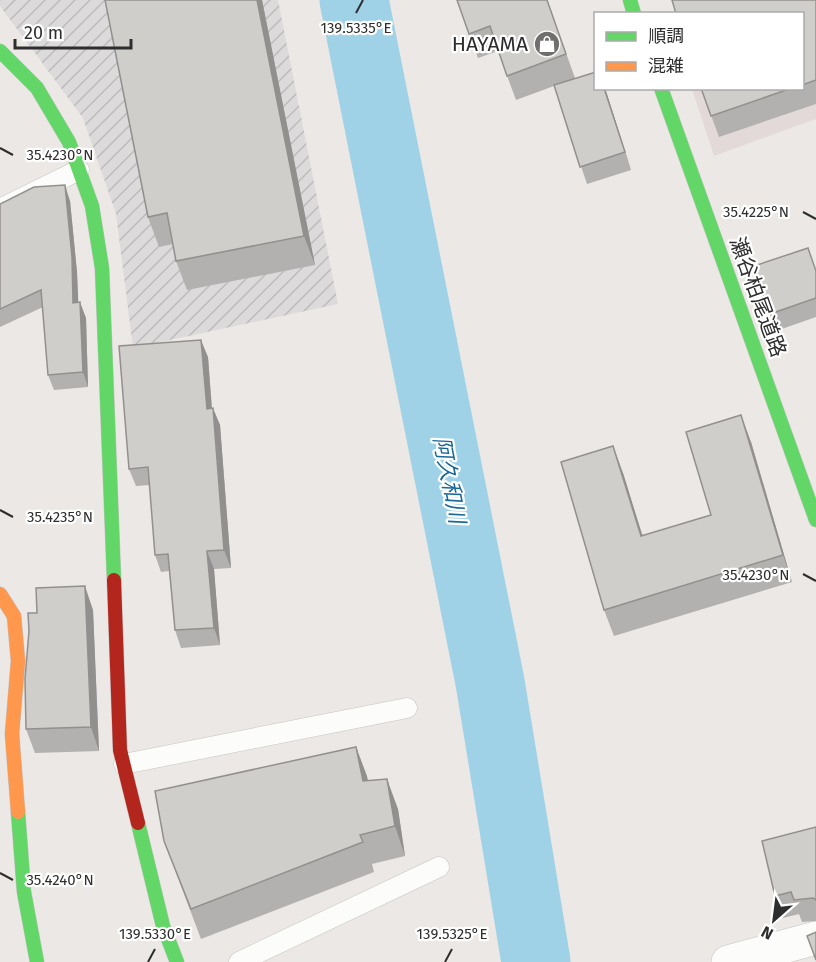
<svg xmlns="http://www.w3.org/2000/svg" width="816" height="962" font-family="'Fira Sans','Noto Sans JP',sans-serif">
  <style>
    .industrial { fill: url(#industrial-furrows) }
    .medical { fill: #e3d9d8 }
    .lines { fill: none; stroke-linecap: round; stroke-linejoin: round }
    .river { stroke: #9fd2e6; stroke-width: 69 }
    .lane-casing { stroke: #c6c4c4; stroke-width: 21 }
    .street-casing { stroke: #c6c4c4; stroke-width: 34 }
    .fast-casing { stroke: #c6c4c4; stroke-width: 15 }
    .slow-casing { stroke: #c6c4c4; stroke-width: 15 }
    .jam-casing { stroke: #c6c4c4; stroke-width: 15 }
    .lane { stroke: #fcfcfb; stroke-width: 20 }
    .street { stroke: #fcfcfb; stroke-width: 33 }
    .fast { stroke: #63d668; stroke-width: 14 }
    .slow { stroke: #ff974d; stroke-width: 14 }
    .jam { stroke: #b3261e; stroke-width: 14 }
    .wall { fill: #b3b1af }
    .shaded-wall { fill: #92908e }
    .building { fill: #d0cecb; stroke: #92908e; stroke-width: 1.5 }
    .ticks { fill: none; stroke: #2e2e2e; stroke-width: 2 }
    .labels { text-anchor: middle; stroke-width: 4.5; stroke-linejoin: round; paint-order: stroke }
    .poi-label { font-size: 21px; fill: #2e2e2e; stroke: #fff; text-anchor: end }
    .street-label { font-size: 21px; fill: #2e2e2e; stroke: #fff }
    .water-label { font-size: 22px; font-style: italic; fill: #1a6896; stroke: #fff }
    .ticks-label { font-size: 15px; text-anchor: middle; fill: #2e2e2e; stroke: #fff; stroke-width: 4.5; stroke-linejoin: round; paint-order: stroke }
  </style>
  <defs>
    <pattern id="industrial-furrows" width="10" height="10" patternUnits="userSpaceOnUse" patternTransform="scale(1.5)"><rect width="10" height="10" fill="#dcdadb"/><path d="M-1 1l2-2M0 10L10 0M9 11l2-2" fill="none" stroke="#bdbbbc"/></pattern>
  </defs>
  <rect width="100%" height="100%" fill="#ebe8e5"/>
  <!-- industrial -->
  <polygon class="industrial" points="0,0 278,0 338,304 133,348 116,214 83,118 0,6"/>
  <!-- medical -->
  <polygon class="medical" points="816,0 816,119 714,156 692,89 802,88 802,14"/>
  <g class="lines">
    <!-- river -->
    <polyline class="river" points="354,0 490,682 536,962"/>
    <!-- lane casing -->
    <g class="lane-casing">
      <g id="lane">
        <polyline points="0,209 79,170"/>
        <polyline points="124,764 407,708"/>
        <polyline points="239,962 439,867"/>
      </g>
    </g>
    <!-- street casing -->
    <g class="street-casing">
      <polyline id="street" points="728,962 816,938"/>
    </g>
    <!-- fast casing -->
    <g class="fast-casing">
      <g id="fast">
        <polyline points="630,0 634,14"/>
        <polyline points="0,51 37,88 69,142 92,206 102,268 114,580"/>
        <polyline points="661,88 816,520"/>
        <polyline points="18,812 24,892 37,962"/>
        <polyline points="138,823 163,926 177,962"/>
      </g>
    </g>
    <!-- slow casing -->
    <g class="slow-casing">
      <polyline id="slow" points="0,594 14,616 18,661 12,734 18,812"/>
    </g>
    <!-- jam casing -->
    <g class="jam-casing">
      <polyline id="jam" points="114,580 120,750 138,823"/>
    </g>
    <!-- lane -->
    <use href="#lane" class="lane"/>
    <!-- street -->
    <use href="#street" class="street"/>
    <!-- fast -->
    <use href="#fast" class="fast"/>
    <!-- slow -->
    <use href="#slow" class="slow"/>
    <!-- jam -->
    <use href="#jam" class="jam"/>
  </g>
  <!-- wall -->
  <g class="wall">
    <polygon points="105,0 262,0 315,265 187,290 176,261 173,244 159,247 148,217"/>
    <polygon points="457,0 547,0 575,78 605,88 631,170 587,184 554,86 516,100 498,51 478,58"/>
    <polygon points="816,0 816,104 719,137 701,88 802,88 802,14"/>
    <polygon points="70,201 77,272 78,302 86,318 88,387 54,390 48,375 43,307 0,327 0,204"/>
    <polygon points="816,270 816,317 776,331 770,314"/>
    <polygon points="208,357 212,408 220,425 231,568 214,569 220,645 181,648 175,630 169,571 161,572 155,555 150,485 136,486 129,469"/>
    <polygon points="751,442 792,582 614,636 604,610 623,473 642,536 711,515"/>
    <polygon points="93,610 99,751 35,753 26,729 37,613"/>
    <polygon points="356,747 368,781 398,809 405,856 372,864 374,872 201,939 164,841"/>
    <polygon points="816,827 816,921 802,922 799,914 783,918 775,896"/>
  </g>
  <!-- shaded-wall -->
  <g class="shaded-wall">
    <polygon points="257,0 262,0 315,265 304,236"/>
    <polygon points="604,88 605,88 631,170 625,152"/>
    <polygon points="65,185 70,201 77,272 79,318 73,303"/>
    <polygon points="80,302 86,318 88,387 83,372"/>
    <polygon points="201,340 208,357 213,426 207,409"/>
    <polygon points="213,408 220,425 231,568 224,550"/>
    <polygon points="741,415 751,442 792,582 783,555"/>
    <polygon points="613,446 623,473 651,563 641,536"/>
    <polygon points="207,551 214,569 220,645 214,628"/>
    <polygon points="85,586 93,610 99,751 91,727"/>
    <polygon points="356,747 367,776 374,811 363,781"/>
    <polygon points="387,779 398,809 405,856 395,826"/>
  </g>
  <!-- building -->
  <g class="building">
    <polygon points="105,0 257,0 304,236 176,261 167,213 148,217"/>
    <polygon points="457,0 547,0 566,54 507,76 490,26 469,34"/>
    <polygon points="672,0 816,0 816,80 802,85 802,14 676,14"/>
    <polygon points="596,72 596,88 604,88 625,152 580,167 554,85"/>
    <polygon points="701,88 792,88 711,116"/>
    <polygon points="65,185 72,257 73,303 80,302 83,372 48,375 41,290 0,309 0,204 34,187"/>
    <polygon points="808,248 816,271 816,298 770,314 754,266"/>
    <polygon points="201,340 207,409 213,408 224,550 207,551 214,628 175,630 168,554 155,555 148,467 129,469 119,346"/>
    <polygon points="741,415 783,555 604,610 561,462 613,446 641,536 711,515 686,432"/>
    <polygon points="85,586 91,727 26,729 25,679 29,631 28,613 37,613 36,588"/>
    <polygon points="356,747 363,781 387,779 395,826 360,835 363,842 191,909 164,841 155,791"/>
    <polygon points="816,827 816,900 813,898 794,900 791,892 775,896 762,841"/>
    <polygon points="816,932 816,960 807,936"/>
  </g>
  <!-- ticks -->
  <path class="ticks" d="M356,13L363,0M0,148L13,155M803,212L816,219M0,510L13,517M803,574L816,581M0,873L13,880M148,962L155,949M445,962L452,949"/>
  <!-- icons -->
  <defs>
    <g id="shop-disc" transform="scale(1.35)"><circle r="9.5" fill="#706f6e" stroke="#fff"/><path d="M-5-2.5h2.3a2.7 3.5 0 0 1 5.4 0H5L5.5 6h-11ZM-1.5-2.5h3a1.5 2.3 0 0 0-3 0Z" fill="#fff"/></g>
  </defs>
  <g fill-rule="evenodd">
    <use href="#shop-disc" x="547" y="44"/>
  </g>
  <g class="labels">
    <!-- poi labels -->
    <g class="poi-label">
      <text x="528" y="51">HAYAMA</text>
    </g>
    <!-- street labels -->
    <g class="street-label">
      <text transform="translate(758 297) rotate(70)" y="7">瀬谷柏尾道路</text>
    </g>
    <!-- water labels -->
    <g class="water-label">
      <text transform="translate(450 480) rotate(79)" y="8">阿久和川</text>
    </g>
  </g>
  <g class="ticks-label">
    <text x="356" y="33">139.5335°E</text>
    <text x="60" y="160">35.4230°N</text>
    <text x="756" y="217">35.4225°N</text>
    <text x="60" y="522">35.4235°N</text>
    <text x="756" y="580">35.4230°N</text>
    <text x="60" y="885">35.4240°N</text>
    <text x="155" y="939">139.5330°E</text>
    <text x="452" y="939">139.5325°E</text>
  </g>
  <!-- legend -->
  <rect x="594" y="12" width="210" height="78" fill="#ffffff" stroke="#ababab" stroke-width="1.5"/>
  <rect x="606" y="32" width="30" height="9" fill="#63d668" stroke="#ababab" stroke-width="1.5"/>
  <text x="648" y="42" font-size="18" fill="#2e2e2e">順調</text>
  <rect x="606" y="62" width="30" height="9" fill="#ff974d" stroke="#ababab" stroke-width="1.5"/>
  <text x="648" y="72" font-size="18" fill="#2e2e2e">混雑</text>
  <!-- north arrow -->
  <g transform="translate(774 920) rotate(208)" stroke="#ffffff" stroke-width="4.5" paint-order="stroke">
  <path d="M0-4.5L10 22L0 15L-10 22Z" fill="#2e2e2e"/>
  <text y="-9" font-size="16" font-weight="bold" text-anchor="middle" fill="#2e2e2e">N</text>
  </g>
  <!-- scale -->
  <path d="M15 39v9h116v-9" fill="none" stroke="#2e2e2e" stroke-width="3"/>
  <text x="24" y="39" font-size="18" fill="#2e2e2e" stroke="#ffffff" stroke-width="4.5" paint-order="stroke">20 m</text>
</svg>
